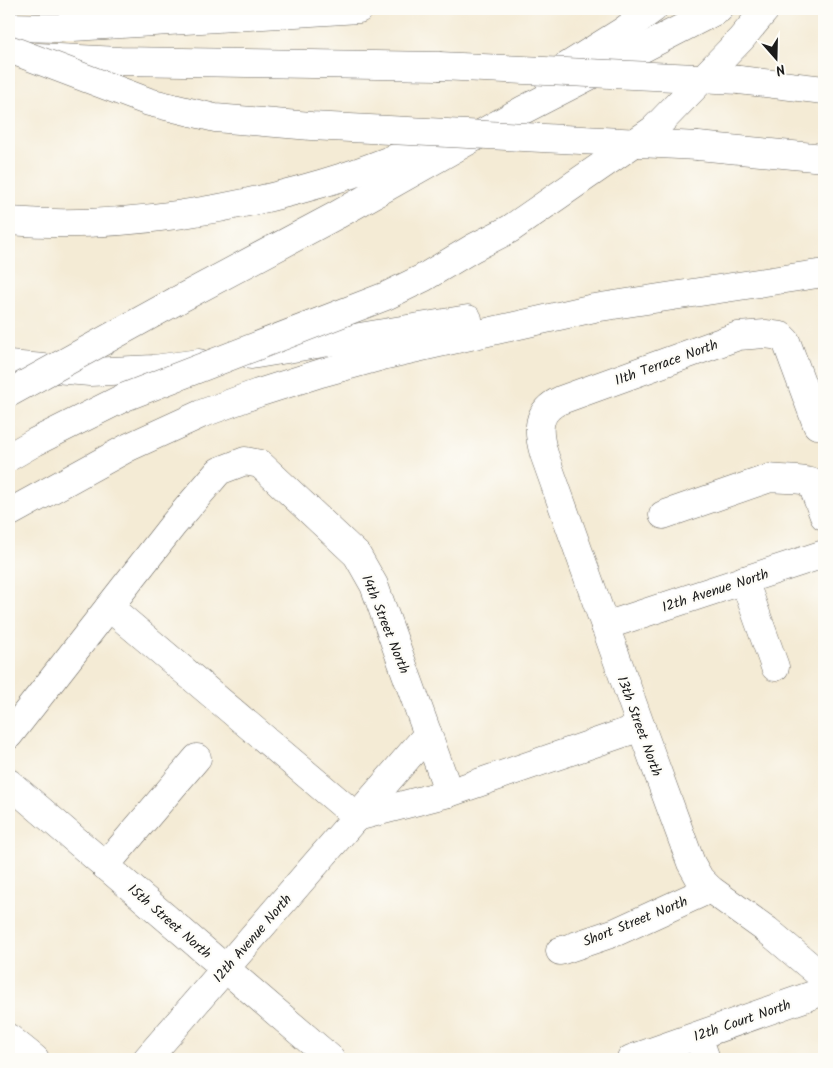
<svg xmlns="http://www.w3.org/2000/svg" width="833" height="1068" font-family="Kalam,sans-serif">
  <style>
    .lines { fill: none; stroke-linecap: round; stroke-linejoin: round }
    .minor-casing { stroke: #68645d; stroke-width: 29 }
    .highway-casing { stroke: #68645d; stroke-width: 29 }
    .minor { stroke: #fff; stroke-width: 28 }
    .highway { stroke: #fff; stroke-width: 28 }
    .highway-bridge-casing { stroke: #68645d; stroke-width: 29; stroke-linecap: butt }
    .highway-bridge { stroke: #fff; stroke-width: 28 }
    .labels { text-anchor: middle; stroke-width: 4.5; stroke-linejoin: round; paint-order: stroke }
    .street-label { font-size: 14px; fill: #1c1c1c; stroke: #fdfcf7 }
  </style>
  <rect width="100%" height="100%" fill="#fdfcf7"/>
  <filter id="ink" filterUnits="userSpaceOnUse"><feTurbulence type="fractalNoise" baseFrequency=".02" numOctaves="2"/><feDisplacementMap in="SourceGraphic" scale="10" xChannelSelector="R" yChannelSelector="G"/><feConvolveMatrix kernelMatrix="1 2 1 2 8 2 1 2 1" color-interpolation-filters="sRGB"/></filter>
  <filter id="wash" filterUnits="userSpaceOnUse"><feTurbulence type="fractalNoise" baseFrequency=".0096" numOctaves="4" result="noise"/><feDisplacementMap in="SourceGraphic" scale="20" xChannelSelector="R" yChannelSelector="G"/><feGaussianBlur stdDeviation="1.12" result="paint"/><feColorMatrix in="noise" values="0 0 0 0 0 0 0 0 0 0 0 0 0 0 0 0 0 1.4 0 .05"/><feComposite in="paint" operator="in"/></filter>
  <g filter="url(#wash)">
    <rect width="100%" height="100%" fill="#f4ebd5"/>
  </g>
  <g filter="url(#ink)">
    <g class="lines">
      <!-- minor casing -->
      <g class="minor-casing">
        <g id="minor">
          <path d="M817,425L786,341L781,336L765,334L738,336L561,400C536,411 537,430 544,454L641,727L691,863L700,879L710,889L767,930L824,978"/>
          <path d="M663,515L770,478C783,480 798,478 811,482L824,516"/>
          <polyline points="744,580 775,667"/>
          <polyline points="109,607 357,817 449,793 641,727"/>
          <polyline points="605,626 824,554"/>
          <polyline points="9,735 173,525 219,471 245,461 260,464 357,555 374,585 449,793"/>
          <polyline points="9,783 331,1059"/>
          <polyline points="105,866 197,758"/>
          <polyline points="560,951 616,932 710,889"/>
          <polyline points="698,1036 706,1059"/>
          <polyline points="9,1038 35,1059"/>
          <polyline points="147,1059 428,734"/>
          <polyline points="631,1059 824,991"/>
        </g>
      </g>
      <!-- highway casing -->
      <g class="highway-casing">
        <g id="highway">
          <polyline points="9,27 57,28 359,9"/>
          <polyline points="38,57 120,61 439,66"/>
          <polyline points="548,78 623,31 653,9"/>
          <polyline points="739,80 824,90"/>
          <polyline points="698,146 824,158"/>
          <path d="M9,221C120,230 240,210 346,176C379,165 410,152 442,140"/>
          <polyline points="176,301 337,215 523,110 719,9"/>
          <polyline points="251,355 468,319"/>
          <polyline points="9,365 90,372 154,369 199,363"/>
          <polyline points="9,513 129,447 201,414 258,393 321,373 386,355 594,308 824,273"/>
        </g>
      </g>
      <!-- minor -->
      <use href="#minor" class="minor"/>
      <!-- highway -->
      <use href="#highway" class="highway"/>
      <!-- highway-bridge casing -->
      <g class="highway-bridge-casing">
        <g id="highway-bridge">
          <polyline points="9,49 149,102 215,118 311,126 698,146"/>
          <polyline points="439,66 739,80"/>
          <polyline points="9,393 176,301"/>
          <polyline points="9,457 35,442 125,397 386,296 423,278 473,248 510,229 653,130 741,39 766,9"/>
        </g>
      </g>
      <!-- highway-bridge -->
      <use href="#highway-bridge" class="highway-bridge"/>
    </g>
  </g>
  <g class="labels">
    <!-- street labels -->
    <g class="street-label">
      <text transform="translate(666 362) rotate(-20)" y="5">11th Terrace North</text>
      <text transform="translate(715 590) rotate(-18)" y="5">12th Avenue North</text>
      <text transform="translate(386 624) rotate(68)" y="5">14th Street North</text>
      <text transform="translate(640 726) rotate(70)" y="5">13th Street North</text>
      <text transform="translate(170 921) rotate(41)" y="5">15th Street North</text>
      <text transform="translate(635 921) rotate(-22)" y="5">Short Street North</text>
      <text transform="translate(252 938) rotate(-49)" y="5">12th Avenue North</text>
      <text transform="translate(742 1020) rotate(-19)" y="5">12th Court North</text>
    </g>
  </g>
  <!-- margin -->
  <rect width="833" height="1068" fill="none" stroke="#fdfcf7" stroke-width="30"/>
  <!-- north arrow -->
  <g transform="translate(776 58) rotate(160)" stroke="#fdfcf7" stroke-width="4" paint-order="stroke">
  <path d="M0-4L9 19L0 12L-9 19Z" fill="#1c1c1c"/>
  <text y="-8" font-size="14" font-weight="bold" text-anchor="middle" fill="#1c1c1c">N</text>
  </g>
</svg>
